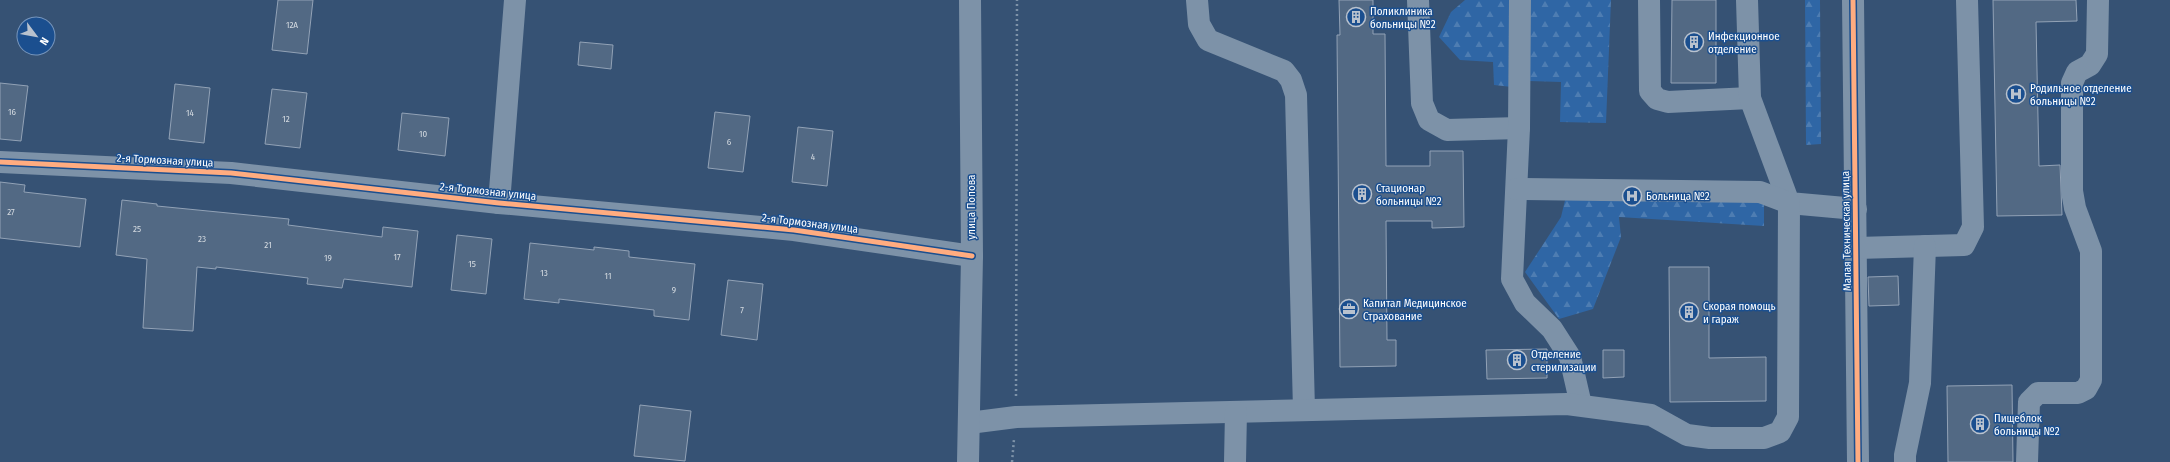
<svg xmlns="http://www.w3.org/2000/svg" width="2170" height="462" font-family="'Fira Sans Condensed',sans-serif">
  <style>
    .forest { fill: url(#forest-firs) }
    .building { fill: #526984; stroke: #92a2b6 }
    .lines { fill: none; stroke-linecap: round; stroke-linejoin: round }
    .path { stroke: #7d92a8; stroke-width: 2.5; stroke-dasharray: 2 3; stroke-linecap: butt }
    .minor { stroke: #7d92a8; stroke-width: 22 }
    .cycleway-casing { stroke: #1b4f8f; stroke-width: 8 }
    .cycleway { stroke: #ffac80; stroke-width: 5 }
    .labels { text-anchor: middle; stroke-width: 3; stroke-linejoin: round; paint-order: stroke }
    .number-label { font-size: 9px; fill: #d4dae0 }
    .poi-label { font-size: 11px; fill: #fff; stroke: #1b4f8f; text-anchor: start }
    .street-label { font-size: 11px; fill: #fff; stroke: #1b4f8f }
  </style>
  <defs>
    <pattern id="forest-firs" width="22" height="20" patternUnits="userSpaceOnUse"><rect width="22" height="20" fill="#2f66a5"/><path d="M5 1l3.5 6h-7zM16 11l3.5 6h-7z" fill="#4e7db2"/></pattern>
  </defs>
  <rect width="100%" height="100%" fill="#365274"/>
  <!-- forest -->
  <g class="forest">
    <polygon points="1465,0 1513,0 1512,87 1494,85 1493,62 1460,60 1439,37 1451,12"/>
    <polygon points="1530,0 1611,0 1606,123 1560,122 1561,82 1529,81"/>
    <polygon points="1805,0 1820,0 1821,144 1806,145"/>
    <polygon points="1567,192 1764,194 1764,226 1619,217 1621,237 1593,309 1559,319 1525,272 1561,217"/>
  </g>
  <!-- building -->
  <g class="building">
    <polygon points="278,0 313,0 307,54 272,50"/>
    <polygon points="1339,0 1373,0 1373,34 1385,34 1386,166 1430,166 1430,151 1463,151 1464,227 1432,228 1432,221 1386,221 1387,340 1396,340 1396,366 1340,367 1337,35 1340,35"/>
    <polygon points="1672,0 1716,0 1716,83 1671,83"/>
    <polygon points="1993,0 2076,0 2077,21 2036,22 2039,166 2060,165 2062,215 1997,216"/>
    <polygon points="580,42 613,45 611,69 578,65"/>
    <polygon points="0,83 28,86 21,141 0,139"/>
    <polygon points="175,84 210,88 204,143 169,139"/>
    <polygon points="272,89 307,93 300,148 265,144"/>
    <polygon points="715,112 750,116 743,172 708,168"/>
    <polygon points="402,113 449,118 445,156 398,150"/>
    <polygon points="798,127 833,131 827,186 792,182"/>
    <polygon points="0,182 25,185 24,192 86,199 80,247 0,238"/>
    <polygon points="122,200 157,204 157,206 289,219 288,225 382,237 383,227 418,231 412,287 344,279 342,288 307,284 308,278 216,267 216,269 197,267 193,331 143,328 147,259 116,255"/>
    <polygon points="457,235 492,239 486,294 451,290"/>
    <polygon points="530,243 594,250 594,247 629,251 629,257 695,264 689,320 654,316 654,310 559,299 559,303 524,299"/>
    <polygon points="1669,267 1709,267 1709,358 1766,357 1766,401 1670,402"/>
    <polygon points="1898,276 1899,305 1869,306 1868,277"/>
    <polygon points="728,280 763,284 757,340 721,335"/>
    <polygon points="1547,349 1547,378 1487,379 1486,350"/>
    <polygon points="1603,350 1624,350 1624,377 1603,378"/>
    <polygon points="2012,385 2013,462 1948,462 1947,386"/>
    <polygon points="640,405 691,411 685,461 634,456"/>
  </g>
  <g class="lines">
    <!-- path -->
    <g class="path">
      <polyline points="1016,396 1017,0"/>
      <polyline points="1012,462 1014,439"/>
    </g>
    <!-- minor -->
    <g class="minor">
      <polyline points="1197,0 1199,24 1208,40 1284,71 1291,80 1296,95 1304,410"/>
      <polyline points="1418,0 1422,103 1429,120 1447,130 1519,128"/>
      <polyline points="1520,0 1519,128 1512,279 1525,303 1552,329 1570,357 1581,405"/>
      <polyline points="1649,0 1650,91 1657,99 1668,102 1750,98"/>
      <polyline points="1747,0 1750,98 1789,203 1856,209"/>
      <polyline points="1853,0 1858,462"/>
      <polyline points="0,162 231,173 499,203 794,230 972,256"/>
      <polyline points="499,203 515,0"/>
      <polyline points="1857,248 1964,245 1973,227 1967,0"/>
      <polyline points="969,423 1016,417 1567,404 1651,415 1687,435 1710,438 1764,438 1780,432 1788,417 1789,203 1760,192 1517,189"/>
      <polyline points="968,462 972,256 970,0"/>
      <polyline points="1235,462 1236,412"/>
      <polyline points="1905,462 1905,455 1920,383 1925,246"/>
      <polyline points="2027,462 2029,402 2038,393 2078,393 2086,389 2091,380 2091,251 2075,208 2072,191 2072,83 2077,72 2090,65 2097,54 2098,0"/>
    </g>
    <!-- cycleway casing -->
    <g class="cycleway-casing">
      <g id="cycleway">
        <polyline points="1853,0 1858,462"/>
        <polyline points="0,162 231,173 499,203 794,230 972,256"/>
      </g>
    </g>
    <!-- cycleway -->
    <use href="#cycleway" class="cycleway"/>
  </g>
  <!-- icons -->
  <defs>
    <g id="building-ring" transform="scale(1)"><circle r="9.5" fill="#1b4f8f" stroke="#b9c2ce" stroke-width="1.5"/><path d="M-4-6H4V6H1V3H-1V6H-4ZM-2.5-4.3h1.7v1.8h-1.7ZM.8-4.3h1.7v1.8H.8ZM-2.5-1h1.7V.8h-1.7ZM.8-1h1.7V.8H.8Z" fill="#b9c2ce"/></g>
    <g id="hospital-ring" transform="scale(1)"><circle r="9.5" fill="#1b4f8f" stroke="#b9c2ce" stroke-width="1.5"/><path d="M-5-5h3v3.5h4V-5h3V5h-3V1.5h-4V5h-3Z" fill="#b9c2ce"/></g>
    <g id="office-ring" transform="scale(1)"><circle r="9.5" fill="#1b4f8f" stroke="#b9c2ce" stroke-width="1.5"/><path d="M-6-3h4V-5.5h4V-3h4V5H-6ZM-1-4.5V-3h2v-1.5ZM-6 0V1H6V0Z" fill="#b9c2ce"/></g>
  </defs>
  <g fill-rule="evenodd">
    <use href="#building-ring" x="1356" y="17"/>
    <use href="#building-ring" x="1694" y="42"/>
    <use href="#hospital-ring" x="2016" y="94"/>
    <use href="#building-ring" x="1362" y="194"/>
    <use href="#hospital-ring" x="1632" y="196"/>
    <use href="#office-ring" x="1349" y="309"/>
    <use href="#building-ring" x="1689" y="312"/>
    <use href="#building-ring" x="1517" y="360"/>
    <use href="#building-ring" x="1980" y="424"/>
  </g>
  <g class="labels">
    <!-- number labels -->
    <g class="number-label">
      <text x="292" y="28">12А</text>
      <text x="12" y="115">16</text>
      <text x="190" y="116">14</text>
      <text x="286" y="122">12</text>
      <text x="423" y="137">10</text>
      <text x="729" y="145">6</text>
      <text x="813" y="160">4</text>
      <text x="11" y="215">27</text>
      <text x="137" y="232">25</text>
      <text x="202" y="242">23</text>
      <text x="268" y="248">21</text>
      <text x="397" y="260">17</text>
      <text x="328" y="261">19</text>
      <text x="472" y="267">15</text>
      <text x="544" y="276">13</text>
      <text x="608" y="279">11</text>
      <text x="674" y="293">9</text>
      <text x="742" y="313">7</text>
    </g>
    <!-- poi labels -->
    <g class="poi-label">
      <text x="1370" y="15">Поликлиника<tspan x="1370" dy="13">больницы №2</tspan></text>
      <text x="1708" y="40">Инфекционное<tspan x="1708" dy="13">отделение</tspan></text>
      <text x="2030" y="92">Родильное отделение<tspan x="2030" dy="13">больницы №2</tspan></text>
      <text x="1376" y="192">Стационар<tspan x="1376" dy="13">больницы №2</tspan></text>
      <text x="1646" y="200">Больница №2</text>
      <text x="1363" y="307">Капитал Медицинское<tspan x="1363" dy="13">Страхование</tspan></text>
      <text x="1703" y="310">Скорая помощь<tspan x="1703" dy="13">и гараж</tspan></text>
      <text x="1531" y="358">Отделение<tspan x="1531" dy="13">стерилизации</tspan></text>
      <text x="1994" y="422">Пищеблок<tspan x="1994" dy="13">больницы №2</tspan></text>
    </g>
    <!-- street labels -->
    <g class="street-label">
      <text transform="translate(165 160) rotate(3)" y="4">2-я Тормозная улица</text>
      <text transform="translate(488 191) rotate(6)" y="4">2-я Тормозная улица</text>
      <text transform="translate(971 207) rotate(-90)" y="4">улица Попова</text>
      <text transform="translate(810 223) rotate(7)" y="4">2-я Тормозная улица</text>
      <text transform="translate(1846 231) rotate(-91)" y="4">Малая Техническая улица</text>
    </g>
  </g>
  <!-- north arrow -->
  <g transform="translate(36 36) rotate(122)"><circle r="19" fill="#1b4f8f" stroke="#7695bc"/>
  <path d="M0-3L7 15L0 10L-7 15Z" fill="#b9c2ce"/>
  <text y="-6" font-size="11" font-weight="bold" text-anchor="middle" fill="#ffffff">N</text>
  </g>
</svg>
